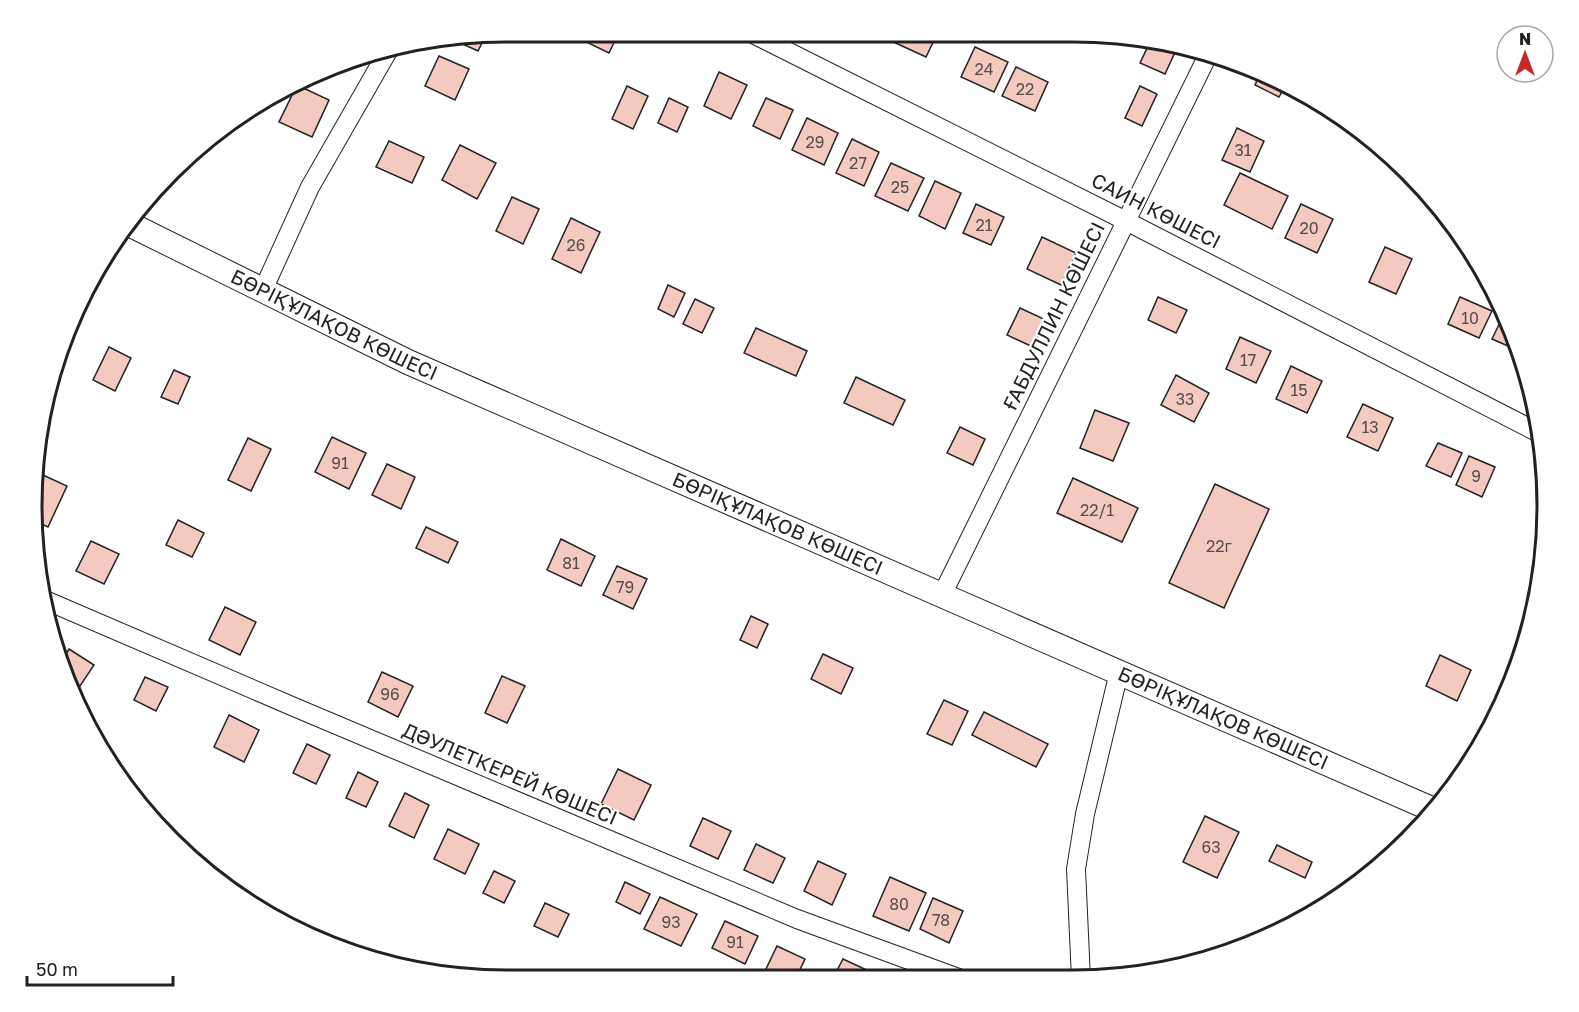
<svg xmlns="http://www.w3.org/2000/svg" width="1579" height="1012" font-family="'Golos Text',sans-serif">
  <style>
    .building { fill: #f3c9c0; stroke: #222; stroke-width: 1.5 }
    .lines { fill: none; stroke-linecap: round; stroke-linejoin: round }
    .street-casing { stroke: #222; stroke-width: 20 }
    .secondary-casing { stroke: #222; stroke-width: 26 }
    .street { stroke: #fff; stroke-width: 18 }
    .secondary { stroke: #fff; stroke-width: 24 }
    .labels { text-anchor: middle; stroke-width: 4.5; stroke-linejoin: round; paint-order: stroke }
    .number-label { font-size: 16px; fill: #564c4a }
    .street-label { font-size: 20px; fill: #222; stroke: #fff }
    .rim { fill: none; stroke: #222; stroke-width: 3 }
  </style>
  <rect width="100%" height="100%" fill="#fff"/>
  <!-- building -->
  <g class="building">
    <polygon points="583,32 619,32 609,53 580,39"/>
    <polygon points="889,34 937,34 926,57 887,39"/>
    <polygon points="486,35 478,51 454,40"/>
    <polygon points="1151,40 1177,48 1165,74 1140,63"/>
    <polygon points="975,47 1008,62 994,92 961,77"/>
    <polygon points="439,56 469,69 455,100 425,86"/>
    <polygon points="1016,67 1048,82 1035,111 1002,96"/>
    <polygon points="719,72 747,85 731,119 704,106"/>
    <polygon points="1260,74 1287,83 1279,97 1255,85"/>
    <polygon points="297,85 329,100 312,137 279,122"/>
    <polygon points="627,86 648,96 633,129 612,119"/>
    <polygon points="1140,86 1157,94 1142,126 1125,118"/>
    <polygon points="669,98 688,107 677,132 658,123"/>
    <polygon points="766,98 793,110 780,139 753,126"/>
    <polygon points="807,118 838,133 824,165 792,150"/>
    <polygon points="1237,128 1264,141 1250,172 1222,160"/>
    <polygon points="852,139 879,152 864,186 836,173"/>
    <polygon points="389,141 424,157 412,183 376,167"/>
    <polygon points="460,145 496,163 477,199 442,180"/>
    <polygon points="891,163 924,178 908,211 875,196"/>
    <polygon points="1240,173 1288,196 1272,229 1224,205"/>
    <polygon points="935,181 961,193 945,229 919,216"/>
    <polygon points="512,197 539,209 523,244 496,231"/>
    <polygon points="976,204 1004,217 991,245 963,233"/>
    <polygon points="1301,204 1333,219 1317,253 1285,238"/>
    <polygon points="571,218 600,232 581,273 552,259"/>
    <polygon points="1042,237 1076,253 1061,285 1027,269"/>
    <polygon points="1385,247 1412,259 1396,294 1369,282"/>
    <polygon points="668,285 685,293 674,317 658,309"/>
    <polygon points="1158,297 1187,310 1176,333 1148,320"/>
    <polygon points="1460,297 1492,311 1479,338 1448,324"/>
    <polygon points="695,299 714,308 702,333 683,324"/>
    <polygon points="1020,308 1046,320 1033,347 1007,335"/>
    <polygon points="1505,312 1513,335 1508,346 1492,339"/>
    <polygon points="756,328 807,351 796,376 744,353"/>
    <polygon points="1240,337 1271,351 1256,383 1226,369"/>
    <polygon points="109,347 131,358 115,391 93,380"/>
    <polygon points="1291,366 1322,381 1307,413 1276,399"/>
    <polygon points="174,370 190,377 178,404 161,397"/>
    <polygon points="1176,375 1209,393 1194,422 1161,405"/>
    <polygon points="856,377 905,400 893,425 844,403"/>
    <polygon points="1363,404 1393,418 1378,451 1347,437"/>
    <polygon points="1095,410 1129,423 1113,461 1080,448"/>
    <polygon points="960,427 985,439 973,465 947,453"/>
    <polygon points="332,437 366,453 349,489 315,472"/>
    <polygon points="248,438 271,449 251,491 228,480"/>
    <polygon points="1438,443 1462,453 1451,477 1426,466"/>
    <polygon points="1469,456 1495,467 1482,497 1456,485"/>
    <polygon points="387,464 415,477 401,509 372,495"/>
    <polygon points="43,475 67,486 48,527 37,522 34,493"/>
    <polygon points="1073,478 1138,508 1122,542 1057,513"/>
    <polygon points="1215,484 1269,509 1224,608 1169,583"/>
    <polygon points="178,520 204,533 192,557 166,545"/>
    <polygon points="426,527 458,542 448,563 416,548"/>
    <polygon points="561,539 595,556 581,586 547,570"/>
    <polygon points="91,541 119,554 104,584 76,571"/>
    <polygon points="617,566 647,579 633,609 603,595"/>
    <polygon points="225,607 256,622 240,655 209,640"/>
    <polygon points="751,616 768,624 757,648 740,640"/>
    <polygon points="69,649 94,665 76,692 62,661"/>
    <polygon points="823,654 853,668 841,694 811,679"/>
    <polygon points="1440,655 1471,670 1457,701 1426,686"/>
    <polygon points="382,672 413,686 398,717 368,702"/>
    <polygon points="502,676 525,686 507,723 485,713"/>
    <polygon points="145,677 168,687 156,711 134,700"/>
    <polygon points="944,700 968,711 952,745 927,734"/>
    <polygon points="984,712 1048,744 1036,767 972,735"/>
    <polygon points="229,715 259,730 244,762 214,747"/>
    <polygon points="307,744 330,755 316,784 293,773"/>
    <polygon points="618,769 651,785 634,820 601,804"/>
    <polygon points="358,772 378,782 366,807 346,798"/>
    <polygon points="405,793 429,805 414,838 389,826"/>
    <polygon points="1205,816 1239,832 1217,878 1183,862"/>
    <polygon points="703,818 731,831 718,859 690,846"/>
    <polygon points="448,829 479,844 465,874 434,859"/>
    <polygon points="756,844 785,858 773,883 744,870"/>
    <polygon points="1277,845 1312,862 1305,878 1269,861"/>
    <polygon points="818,861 846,874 832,905 804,891"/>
    <polygon points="494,871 515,881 504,903 483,893"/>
    <polygon points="890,877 926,893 909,931 873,916"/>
    <polygon points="625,882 650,894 640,914 616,902"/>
    <polygon points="660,897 697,914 681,946 644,929"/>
    <polygon points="933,898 963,911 949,943 920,929"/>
    <polygon points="545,903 569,914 558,937 534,926"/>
    <polygon points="725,921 758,936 745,964 712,948"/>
    <polygon points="777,946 805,959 796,978 779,978 765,971"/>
    <polygon points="843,959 869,971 865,978 833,978"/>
  </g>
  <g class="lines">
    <!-- street casing -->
    <g class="street-casing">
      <g id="street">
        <polyline points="751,33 1126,221 1539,433"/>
        <polyline points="263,290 310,187 388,51"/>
        <polyline points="942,595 1207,57"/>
        <polyline points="45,600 294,707 797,919 961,979"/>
        <polyline points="1081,979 1076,869 1085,814 1119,672"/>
      </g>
    </g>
    <!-- secondary casing -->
    <g class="secondary-casing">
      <g id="secondary">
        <path id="s1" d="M127,223L408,362L1436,811"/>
      </g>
    </g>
    <!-- street -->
    <use href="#street" class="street"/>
    <!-- secondary -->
    <use href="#secondary" class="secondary"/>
  </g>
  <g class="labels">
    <!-- number labels -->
    <g class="number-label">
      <text x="984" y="75">24</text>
      <text x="1025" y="95">22</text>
      <text x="815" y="148">29</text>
      <text x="1243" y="156">31</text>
      <text x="858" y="169">27</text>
      <text x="900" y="193">25</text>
      <text x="984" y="231">21</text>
      <text x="1309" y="234">20</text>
      <text x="576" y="251">26</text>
      <text x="1470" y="324">10</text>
      <text x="1248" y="366">17</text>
      <text x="1299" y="396">15</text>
      <text x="1185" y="405">33</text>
      <text x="1370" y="433">13</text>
      <text x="340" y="469">91</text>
      <text x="1476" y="482">9</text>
      <text x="1097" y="516">22/1</text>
      <text x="1219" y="552">22г</text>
      <text x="571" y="569">81</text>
      <text x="625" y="593">79</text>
      <text x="390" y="700">96</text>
      <text x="1211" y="853">63</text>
      <text x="899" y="910">80</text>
      <text x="941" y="926">78</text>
      <text x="671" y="928">93</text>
      <text x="735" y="948">91</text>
    </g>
    <!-- street labels -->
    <g class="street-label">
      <text transform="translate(1156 211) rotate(27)" y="7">САИН КӨШЕСІ</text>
      <text transform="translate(1054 316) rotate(-64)" y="7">ҒАБДУЛЛИН КӨШЕСІ</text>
      <text dy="7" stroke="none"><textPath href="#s1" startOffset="231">БӨРІҚҰЛАҚОВ КӨШЕСІ</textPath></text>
      <text dy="7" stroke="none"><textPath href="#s1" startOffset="717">БӨРІҚҰЛАҚОВ КӨШЕСІ</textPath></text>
      <text dy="7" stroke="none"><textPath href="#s1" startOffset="1203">БӨРІҚҰЛАҚОВ КӨШЕСІ</textPath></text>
      <text transform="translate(510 774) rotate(23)" y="7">ДӘУЛЕТКЕРЕЙ КӨШЕСІ</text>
    </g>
  </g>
  <!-- crop -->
  <path d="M0 0H1579V1012H0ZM506 42H1073A464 464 0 0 1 1537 506V506A464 464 0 0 1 1073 970H506A464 464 0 0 1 42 506V506A464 464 0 0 1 506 42Z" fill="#fff" fill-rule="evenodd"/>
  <path class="rim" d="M506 42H1073A464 464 0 0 1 1537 506V506A464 464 0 0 1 1073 970H506A464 464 0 0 1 42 506V506A464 464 0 0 1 506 42Z"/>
  <!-- north arrow -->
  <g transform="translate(1525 54)"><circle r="28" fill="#ffffff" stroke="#a7a7a7" stroke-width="1.5"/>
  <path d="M0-4.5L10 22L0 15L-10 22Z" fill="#c62828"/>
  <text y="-9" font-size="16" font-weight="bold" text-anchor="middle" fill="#222222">N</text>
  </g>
  <!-- scale -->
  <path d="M27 976v9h146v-9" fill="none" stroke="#222222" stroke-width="3"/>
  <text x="36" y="976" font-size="18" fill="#222222" stroke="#ffffff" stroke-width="4.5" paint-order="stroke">50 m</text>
</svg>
